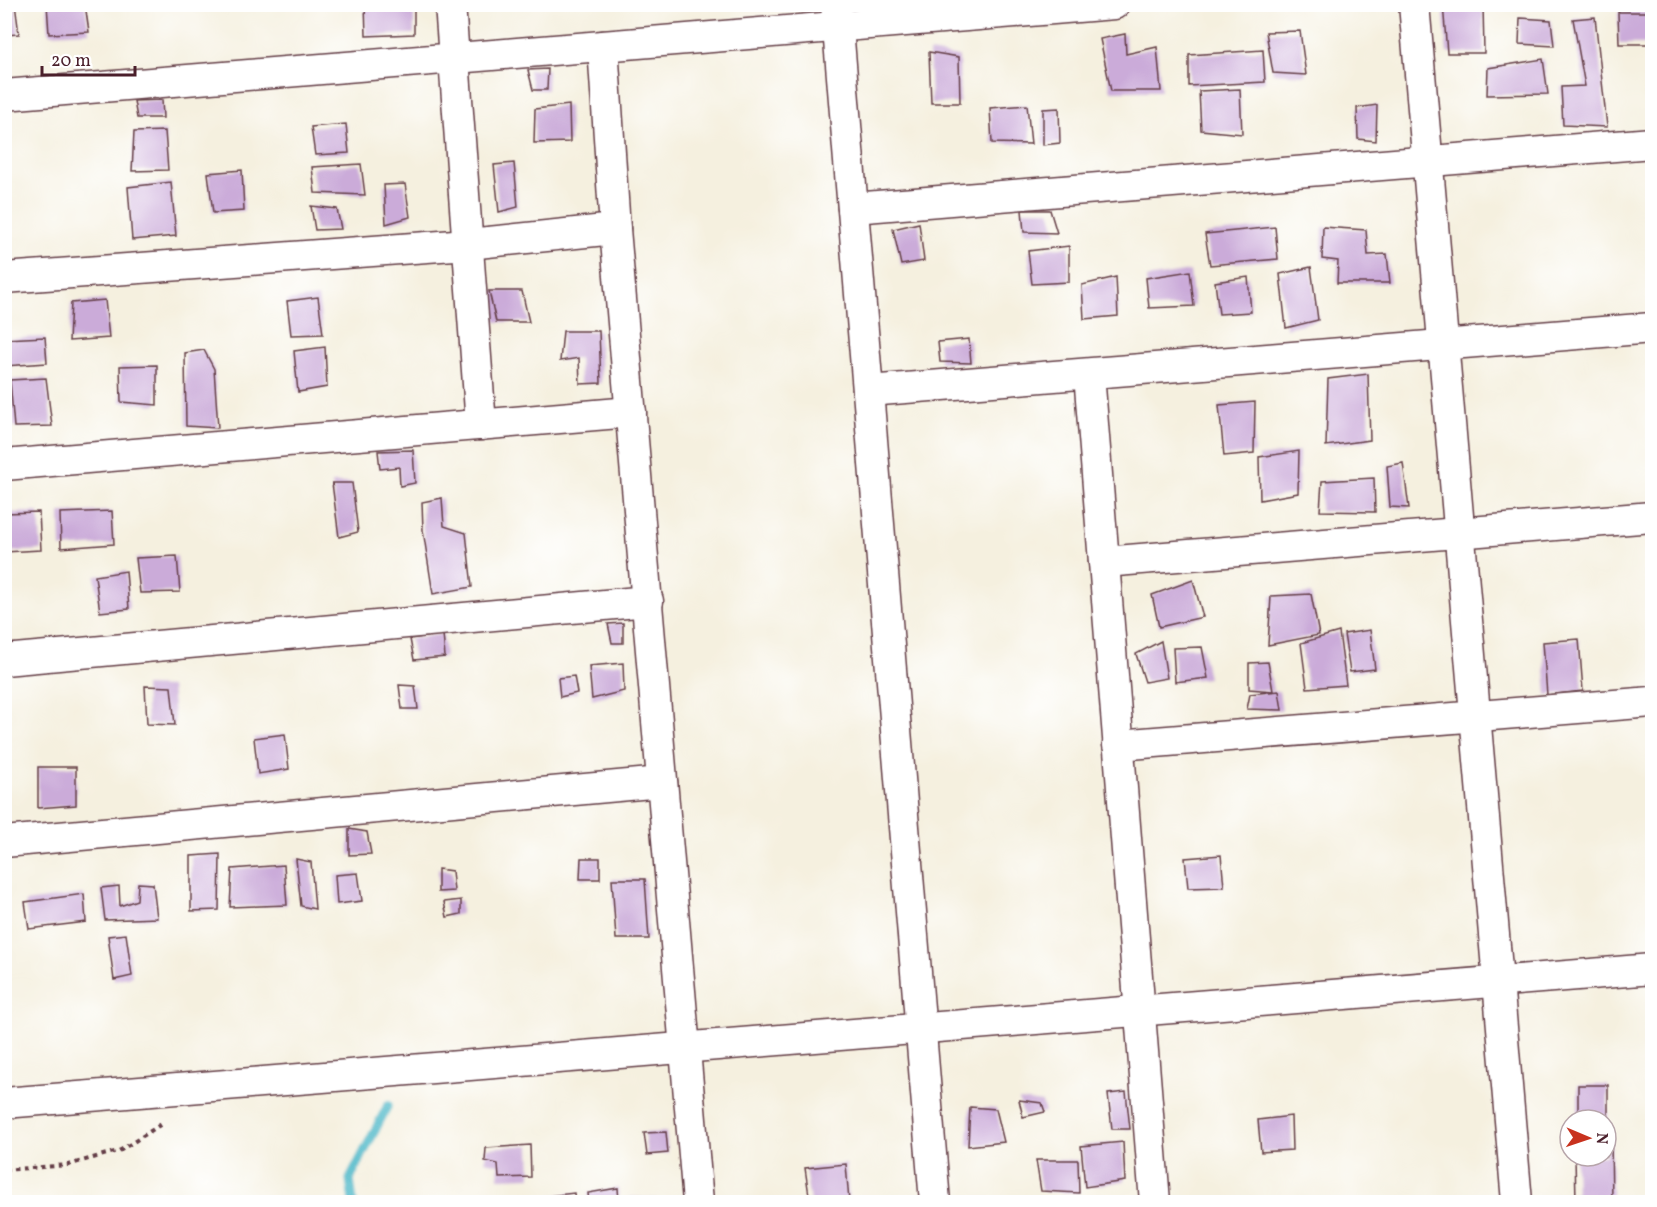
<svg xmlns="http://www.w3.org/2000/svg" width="1657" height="1207" font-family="Vollkorn,serif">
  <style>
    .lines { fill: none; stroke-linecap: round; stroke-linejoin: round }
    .stream { stroke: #4bb7c7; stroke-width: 9 }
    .building { fill: #cbabd9 }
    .minor-casing { stroke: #643e46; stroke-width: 33 }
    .path { stroke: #643e46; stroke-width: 4; stroke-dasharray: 4.5 4.5; stroke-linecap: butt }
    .minor { stroke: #fff; stroke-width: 30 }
  </style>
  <rect width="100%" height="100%" fill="#fff"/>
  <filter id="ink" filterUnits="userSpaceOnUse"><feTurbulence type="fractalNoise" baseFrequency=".0167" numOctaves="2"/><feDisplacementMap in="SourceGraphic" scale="12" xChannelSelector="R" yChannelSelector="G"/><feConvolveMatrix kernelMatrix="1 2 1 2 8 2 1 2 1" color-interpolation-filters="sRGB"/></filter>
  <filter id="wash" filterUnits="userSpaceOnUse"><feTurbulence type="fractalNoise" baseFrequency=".008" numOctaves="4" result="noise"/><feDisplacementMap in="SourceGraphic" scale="24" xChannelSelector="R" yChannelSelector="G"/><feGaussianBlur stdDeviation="1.35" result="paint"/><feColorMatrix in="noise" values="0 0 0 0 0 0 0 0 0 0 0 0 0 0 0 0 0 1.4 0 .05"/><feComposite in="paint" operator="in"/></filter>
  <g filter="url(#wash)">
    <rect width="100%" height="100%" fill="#f5f0df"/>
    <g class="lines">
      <!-- stream -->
      <polyline class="stream" points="353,1202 350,1179 388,1105"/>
    </g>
    <g id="blocks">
      <!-- building -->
      <g class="building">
        <polygon points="4,4 15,4 19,34 4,35"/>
        <polygon points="47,4 85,4 89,32 49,34"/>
        <polygon points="365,4 414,4 414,34 366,36"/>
        <polygon points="1443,4 1483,4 1484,53 1447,53"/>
        <polygon points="1618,12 1652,12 1652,44 1619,44"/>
        <polygon points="1595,17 1607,127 1563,125 1561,87 1585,86 1573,19"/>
        <polygon points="1520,18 1551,20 1554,46 1519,44"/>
        <polygon points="1300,31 1306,75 1273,73 1266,32"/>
        <polygon points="1125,34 1126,54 1157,47 1161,91 1111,91 1100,39"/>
        <polygon points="1263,50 1265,82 1189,86 1189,55"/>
        <polygon points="929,52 959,57 960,103 931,103"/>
        <polygon points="1543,59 1548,94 1487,95 1488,68"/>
        <polygon points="548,69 547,90 533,90 528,70"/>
        <polygon points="1240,89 1242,134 1201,130 1199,91"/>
        <polygon points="162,100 163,118 137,118 134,101"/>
        <polygon points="569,105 570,142 534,143 535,109"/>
        <polygon points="1027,105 1031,144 992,143 990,108"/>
        <polygon points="1377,105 1376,141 1358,139 1357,108"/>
        <polygon points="1059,108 1060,143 1043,145 1043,109"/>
        <polygon points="346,124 349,153 315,155 311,127"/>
        <polygon points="165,131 168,170 132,171 134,132"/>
        <polygon points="514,163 518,207 499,212 494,165"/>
        <polygon points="361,164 365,195 315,193 312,167"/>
        <polygon points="242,170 244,211 213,213 208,173"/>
        <polygon points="171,182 176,236 132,240 128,187"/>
        <polygon points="405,184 410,217 386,224 384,185"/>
        <polygon points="311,206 337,209 341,229 315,230"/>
        <polygon points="1022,210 1050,210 1057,233 1024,232"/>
        <polygon points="919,223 924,261 901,265 893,229"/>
        <polygon points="1275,227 1278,259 1210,265 1205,234"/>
        <polygon points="1323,227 1366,230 1368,255 1387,254 1390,283 1337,283 1338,261 1322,259"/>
        <polygon points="1069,246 1069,282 1032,284 1028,251"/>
        <polygon points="1311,267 1318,320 1286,328 1280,274"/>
        <polygon points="1190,271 1194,306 1149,308 1146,278"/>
        <polygon points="1116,277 1118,316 1084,319 1082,285"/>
        <polygon points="1248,277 1251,312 1219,314 1215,282"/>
        <polygon points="489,291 522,291 529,322 496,322"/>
        <polygon points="318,297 323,334 291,335 287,301"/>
        <polygon points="105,300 109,338 69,341 71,303"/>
        <polygon points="563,331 599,331 601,383 580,384 579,358 560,361"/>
        <polygon points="45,337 47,363 4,366 4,339"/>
        <polygon points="969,339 971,363 940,362 938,342"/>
        <polygon points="325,347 327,387 298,392 294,351"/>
        <polygon points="204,350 214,369 218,428 186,426 185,353"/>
        <polygon points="157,365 157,405 121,402 120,366"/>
        <polygon points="1368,374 1370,440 1326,446 1328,379"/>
        <polygon points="46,378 52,426 14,427 10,380"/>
        <polygon points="1255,402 1254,453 1224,456 1219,405"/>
        <polygon points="413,450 415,483 400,486 399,467 380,469 378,451"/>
        <polygon points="1299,451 1298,493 1260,500 1259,457"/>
        <polygon points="1403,463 1409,508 1390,507 1387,466"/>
        <polygon points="1374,478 1375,512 1320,511 1322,481"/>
        <polygon points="332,483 352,483 358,532 339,537"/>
        <polygon points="442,498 444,526 466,533 472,587 433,594 423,530 422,502"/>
        <polygon points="112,511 114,544 61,548 60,513"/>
        <polygon points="39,512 41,550 4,552 4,513"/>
        <polygon points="177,556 180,592 140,593 136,558"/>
        <polygon points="126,571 129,609 100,612 95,576"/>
        <polygon points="1193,580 1203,617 1159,627 1152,595"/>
        <polygon points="1311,594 1319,635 1268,645 1271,596"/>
        <polygon points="623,623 623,643 612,643 608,624"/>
        <polygon points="1652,624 1652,657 1651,657 1648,625"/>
        <polygon points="1370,630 1375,669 1350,672 1344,634"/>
        <polygon points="1339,632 1346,685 1307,688 1301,643"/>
        <polygon points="443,634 445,657 414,660 410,639"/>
        <polygon points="1579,639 1583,691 1547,695 1543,642"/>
        <polygon points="1161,641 1167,678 1145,682 1136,654"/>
        <polygon points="1202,647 1208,678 1175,682 1173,648"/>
        <polygon points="1268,662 1273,691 1249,689 1249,663"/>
        <polygon points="623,663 624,691 592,699 589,666"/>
        <polygon points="574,676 577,693 560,697 558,678"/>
        <polygon points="399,685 415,686 418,709 402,709"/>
        <polygon points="145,686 171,687 175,725 147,724"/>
        <polygon points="1279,691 1282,710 1247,709 1250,694"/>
        <polygon points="285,734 289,769 258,774 254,738"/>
        <polygon points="38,767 76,767 76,805 38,808"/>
        <polygon points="349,829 367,832 371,854 349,855"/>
        <polygon points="220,854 219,910 191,911 191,856"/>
        <polygon points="1221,855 1224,887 1188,888 1185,858"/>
        <polygon points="581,858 600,858 600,879 580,879"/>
        <polygon points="296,859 311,862 315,909 301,906"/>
        <polygon points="284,865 287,905 230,907 232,869"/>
        <polygon points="438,869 452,871 454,891 438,892"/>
        <polygon points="358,873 362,901 337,904 335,875"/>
        <polygon points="612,879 645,879 649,939 616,939"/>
        <polygon points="138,883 153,884 157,918 105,920 101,888 119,886 120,906 137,900"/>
        <polygon points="84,894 86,922 29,929 25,902"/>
        <polygon points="461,900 461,914 447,917 444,902"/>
        <polygon points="126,934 132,976 114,980 108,936"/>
        <rect x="1578" y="1085" width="30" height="35"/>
        <polygon points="1126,1092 1130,1129 1112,1129 1108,1094"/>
        <polygon points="1019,1100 1042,1103 1045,1112 1023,1117"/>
        <polygon points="970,1107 996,1109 1004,1142 968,1146"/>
        <polygon points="1291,1116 1292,1150 1261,1152 1258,1120"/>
        <polygon points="666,1132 668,1153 647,1155 644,1133"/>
        <polygon points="1606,1140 1611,1140 1612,1202 1576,1202 1575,1156 1606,1156"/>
        <polygon points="1123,1142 1125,1181 1085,1187 1081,1146"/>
        <polygon points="530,1145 531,1177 499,1178 498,1164 485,1161 486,1148"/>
        <polygon points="1036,1160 1078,1160 1079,1193 1041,1191"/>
        <polygon points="846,1164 849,1202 810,1202 805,1168"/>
        <polygon points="618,1188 619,1202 589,1202 588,1193"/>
        <polygon points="574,1193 575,1202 540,1202 540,1197"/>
        <polygon points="630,1197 657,1199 657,1202 631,1202"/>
      </g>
    </g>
  </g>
  <g filter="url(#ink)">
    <use href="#blocks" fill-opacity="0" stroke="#643e46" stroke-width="1.5"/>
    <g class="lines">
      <!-- minor casing -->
      <g class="minor-casing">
        <g id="minor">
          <polyline points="450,4 481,425"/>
          <polyline points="836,4 935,1202"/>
          <polyline points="1414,4 1517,1202"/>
          <polyline points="603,46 615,229 698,1202"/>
          <polyline points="4,95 1114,4"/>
          <polyline points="853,208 1652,143"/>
          <polyline points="4,278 468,244 615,229"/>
          <polyline points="1089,374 1155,1202"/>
          <polyline points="868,391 1652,328"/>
          <polyline points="4,465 631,412"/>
          <polyline points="1104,562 1652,517"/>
          <polyline points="4,660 648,601"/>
          <polyline points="1118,745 1652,702"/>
          <polyline points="4,842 662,782"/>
          <polyline points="4,1103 1652,969"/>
        </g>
      </g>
      <!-- path -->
      <polyline class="path" points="4,1170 68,1165 121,1150 163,1123"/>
      <!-- minor -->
      <use href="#minor" class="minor"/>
    </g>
  </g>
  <!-- margin -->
  <rect width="1657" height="1207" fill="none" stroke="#fff" stroke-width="24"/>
  <!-- north arrow -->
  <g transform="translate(1588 1138) rotate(92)"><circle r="28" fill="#ffffff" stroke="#b7a5aa" stroke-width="1.5"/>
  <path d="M0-4.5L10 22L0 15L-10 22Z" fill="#c8321e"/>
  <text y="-9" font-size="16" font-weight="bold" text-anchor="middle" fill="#4a1f2b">N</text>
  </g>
  <!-- scale -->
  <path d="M42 66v9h93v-9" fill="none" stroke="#4a1f2b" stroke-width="3"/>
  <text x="51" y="66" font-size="18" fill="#4a1f2b" stroke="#ffffff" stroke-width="4.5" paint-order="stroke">20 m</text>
</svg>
